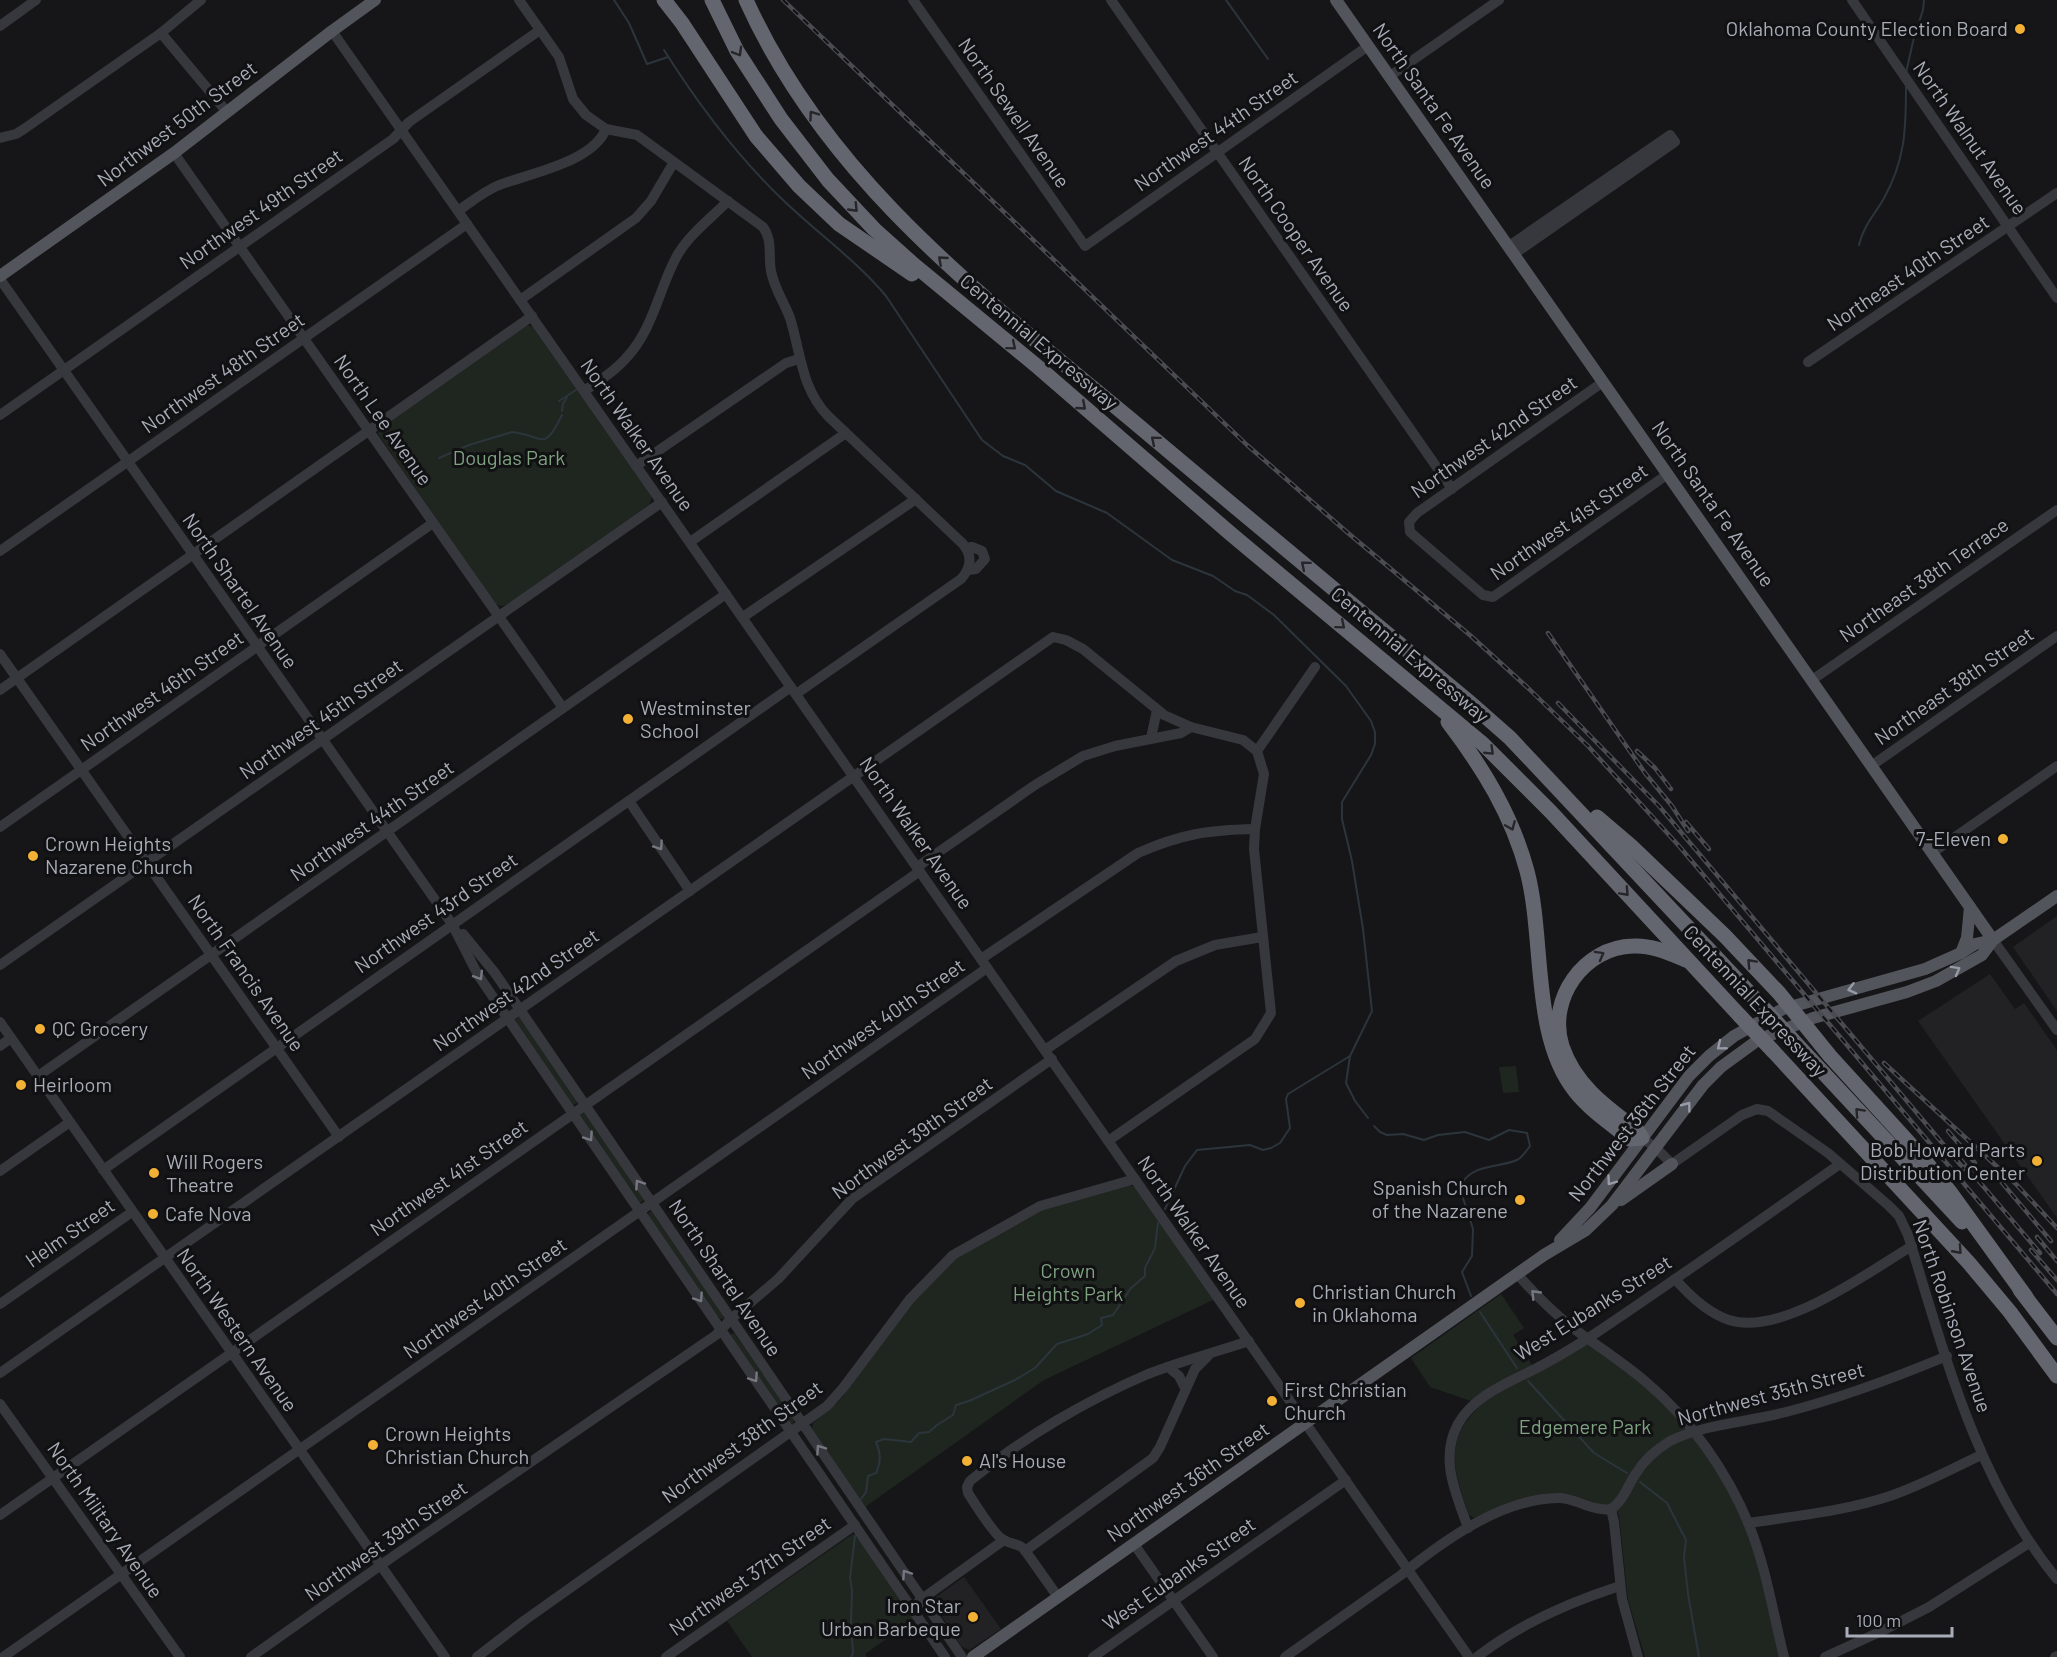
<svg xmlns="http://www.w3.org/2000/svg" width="2057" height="1657" font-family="Barlow,sans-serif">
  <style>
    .built { fill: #222225 }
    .green { fill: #1e261f }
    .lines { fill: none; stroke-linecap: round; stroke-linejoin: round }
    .stream { stroke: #2c353c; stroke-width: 2 }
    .minor { stroke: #37383d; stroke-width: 10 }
    .major { stroke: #53555c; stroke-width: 12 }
    .highway { stroke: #63666e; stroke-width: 15 }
    .rail-casing { stroke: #4a4c52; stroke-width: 4.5 }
    .rail { stroke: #111113; stroke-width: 2; stroke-dasharray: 7; stroke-linecap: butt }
    .highway-bridge { stroke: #63666e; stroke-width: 15 }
    .oneway { stroke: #26262a }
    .oneway2 { stroke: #757881 }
    .oneway3 { stroke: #979ba6 }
    .poi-dot { fill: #f2b134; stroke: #111113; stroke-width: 2 }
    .labels { text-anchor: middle; stroke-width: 6; stroke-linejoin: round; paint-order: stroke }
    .poi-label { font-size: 20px; fill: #a8adb8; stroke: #111113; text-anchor: start }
    .street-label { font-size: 20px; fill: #a8adb8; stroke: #111113 }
    .park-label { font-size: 20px; fill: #7fa381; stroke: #111113 }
  </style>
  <rect width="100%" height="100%" fill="#161618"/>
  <!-- built -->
  <g class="built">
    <polygon points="2057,916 2057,1011 2013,947"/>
    <polygon points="1990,974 2015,1009 2024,1003 2057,1050 2057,1218 1918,1021"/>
    <polygon points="964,1577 1001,1629 969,1650 961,1646 933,1603 936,1597"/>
  </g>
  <!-- green -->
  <g class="green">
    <polygon points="527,325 533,327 652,497 649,505 506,605 501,606 495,604 378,434 379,429"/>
    <polygon points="519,1017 578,1102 572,1106 514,1021"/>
    <polygon points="1516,1066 1519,1092 1503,1093 1499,1067"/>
    <polygon points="585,1112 645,1199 639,1204 579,1116"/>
    <polygon points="1128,1186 1134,1186 1215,1299 1044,1380 865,1507 812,1429 813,1423 839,1401 914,1301 954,1260 1035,1212"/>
    <polygon points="651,1211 721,1311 724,1319 721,1319 713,1313 647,1215"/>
    <path d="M1501,1294L1524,1328L1513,1335L1537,1373L1587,1344C1604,1357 1623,1368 1640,1381C1687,1420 1725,1476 1747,1533C1762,1573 1770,1616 1780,1657H1645L1628,1600L1619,1515L1612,1504L1606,1505L1599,1504L1572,1495L1476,1519L1469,1515C1455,1474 1442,1443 1478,1408L1471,1401L1430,1387L1411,1358Z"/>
    <polygon points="734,1333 795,1419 792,1425 729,1335"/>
    <polygon points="853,1534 857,1536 915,1619 865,1654 867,1657 752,1657 727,1621"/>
  </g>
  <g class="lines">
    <!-- stream -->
    <g class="stream">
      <polyline points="614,0 629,23 647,64 668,57"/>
      <polyline points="1226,0 1268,59"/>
      <path d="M664,50C698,104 736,155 783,200C816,232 856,260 886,296L982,440L1003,456L1025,465L1056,491L1107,513L1172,560L1213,576L1235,591L1247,595L1274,615L1346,686L1371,721L1375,732V744L1371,755L1342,802V819L1352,861L1363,929L1372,1011L1350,1056L1346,1083L1355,1101L1368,1118"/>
      <polyline points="1906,73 1914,37 1923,10 1924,0"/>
      <path d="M1859,245C1863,227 1874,215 1883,200C1905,161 1906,131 1906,87"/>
      <polyline points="559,401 579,388"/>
      <polyline points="562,411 563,404 567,397"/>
      <path d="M439,458L469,445L512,432C543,435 543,454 562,415"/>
      <path d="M1374,1126L1380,1132L1387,1135L1403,1134L1424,1140L1438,1135L1465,1132L1489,1140L1509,1130L1527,1133L1530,1146C1527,1150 1522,1158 1517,1160C1500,1168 1474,1163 1461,1184L1463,1198L1473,1229L1472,1256L1462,1272L1471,1296"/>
      <polyline points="1165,1209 1185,1166 1197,1150 1250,1145 1263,1150 1271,1148 1280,1143 1290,1128 1286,1099 1288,1094 1350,1056"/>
      <polyline points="1480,1312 1517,1368"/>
      <polyline points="1528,1381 1594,1453 1627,1473"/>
      <polyline points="1640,1482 1667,1503 1686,1540 1684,1557 1688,1594 1699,1657"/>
      <path d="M861,1499L866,1492L868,1476L876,1473C881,1462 881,1454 876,1442L884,1439L911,1442L919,1433L929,1432L937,1425L953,1415L956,1405L969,1401L1015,1380L1035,1368L1057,1344L1088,1334L1102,1325L1101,1318L1113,1315L1131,1288L1145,1276V1268L1155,1248L1158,1223"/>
      <polyline points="851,1657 853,1653 851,1623 852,1590 850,1578 855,1536"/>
    </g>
    <!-- minor -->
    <g class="minor">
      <path d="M519,0L559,57L573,99L586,115L606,129L637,135L763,227C773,241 768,255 771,271C774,288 784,302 790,318C801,353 801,388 828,416L963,544C973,556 971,568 961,579L796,694"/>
      <polyline points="913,0 1085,246 1368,46"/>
      <polyline points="1111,0 1452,489"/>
      <polyline points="1852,0 2057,298"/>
      <polyline points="0,26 36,0"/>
      <polyline points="332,31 1469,1657"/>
      <polyline points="161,33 227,112"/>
      <polyline points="1390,76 1499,0"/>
      <polyline points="0,138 16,134 24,129 161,33 201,0"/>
      <polyline points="174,153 563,708"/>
      <path d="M458,211C471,202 483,192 497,186C529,173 592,163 606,129"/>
      <polyline points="1509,246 1670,135 1675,142 1514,254"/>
      <polyline points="0,279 452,924 478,975 945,1657"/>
      <polyline points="520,300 636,218 651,201 674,162"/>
      <polyline points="1808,362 2057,193"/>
      <polyline points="1603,382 1417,513 1409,522 1410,532 1483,595 1493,597 1668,474"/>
      <path d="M584,391C599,381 615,371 627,357C654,328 659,287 678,254C690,234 711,218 728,201"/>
      <polyline points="0,415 393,139 409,122 540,30"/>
      <polyline points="636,466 786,363 799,359"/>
      <polyline points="690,542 846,433"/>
      <polyline points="966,548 972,547 982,551 985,559 976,569 968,570"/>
      <polyline points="0,551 467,224"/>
      <polyline points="743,617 916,499"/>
      <polyline points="0,654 339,1137"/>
      <polyline points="1812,680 2057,510"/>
      <polyline points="0,690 532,316"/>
      <polyline points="1151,738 1157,710"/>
      <polyline points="1257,751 1315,667"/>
      <polyline points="1871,766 2057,636"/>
      <polyline points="629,801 690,891"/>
      <polyline points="0,827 433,523"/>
      <polyline points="1932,853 2057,766"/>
      <polyline points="917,867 1035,785 1083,756 1115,746 1181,733 1191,727"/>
      <polyline points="463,934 495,973 962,1657"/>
      <polyline points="1993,940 2057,1030"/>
      <path d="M981,959L1138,853C1181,834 1208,830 1255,829"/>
      <polyline points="0,965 662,502"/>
      <polyline points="0,1022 445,1657"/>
      <polyline points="0,1046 11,1038"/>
      <polyline points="1045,1050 1176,961 1215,945 1262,937"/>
      <polyline points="38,1076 726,594"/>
      <path d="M1642,1138L1656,1148L1672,1164L1742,1115L1757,1109L1768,1111L1828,1153L1888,1205L1899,1216L1908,1235C1945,1355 1976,1480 2057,1579"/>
      <polyline points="103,1170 791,687"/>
      <polyline points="0,1171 70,1122"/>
      <path d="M1517,1274C1534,1293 1552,1312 1573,1328C1597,1346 1623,1362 1646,1382C1690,1419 1727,1471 1749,1525C1766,1567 1773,1613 1784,1657"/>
      <path d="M1675,1279C1689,1295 1708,1313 1729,1320C1782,1337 1868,1272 1912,1246"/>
      <polyline points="0,1304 132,1212"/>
      <polyline points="1168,1367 1179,1376 1185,1388"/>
      <polyline points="0,1373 1053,637 1066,640 1083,649 1164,715 1191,727 1243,740 1257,751 1264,774 1255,829 1254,849 1271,1013 1255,1039 1108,1141"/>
      <polyline points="0,1404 180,1657"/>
      <polyline points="1611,1509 1614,1522 1622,1599 1638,1657"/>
      <polyline points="0,1515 920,871"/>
      <path d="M1748,1523C1797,1516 1846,1511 1893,1495C1924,1484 1952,1469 1981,1455"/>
      <path d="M1468,1528C1456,1493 1439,1459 1458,1424C1473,1397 1505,1384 1531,1371C1551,1361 1571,1349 1590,1337C1674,1281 1757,1222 1840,1164"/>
      <polyline points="1134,1544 1213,1657"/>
      <polyline points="1025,1551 1153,1458 1160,1447 1195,1369 1208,1356"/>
      <path d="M1058,1597L1024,1549C1018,1543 1009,1544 1002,1539C993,1533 975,1504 968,1493L967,1487L970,1481C1022,1438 1087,1400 1148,1374C1181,1361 1216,1352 1249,1341"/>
      <polyline points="919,1601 1004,1540"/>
      <polyline points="3,1657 987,968"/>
      <polyline points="251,1657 398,1553 716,1335 731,1319 778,1279 852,1199 1052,1059"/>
      <polyline points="477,1657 525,1620 827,1406 843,1388 910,1299 953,1255 1040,1206 1135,1179"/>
      <polyline points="666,1657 855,1525"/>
      <polyline points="1093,1657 1346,1480"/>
      <path d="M1285,1657L1401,1575C1443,1541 1501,1499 1557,1498C1575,1497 1592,1512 1611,1509C1624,1501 1628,1484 1637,1472C1645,1459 1657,1449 1670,1441C1704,1424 1749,1422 1786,1412C1841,1398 1894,1378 1947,1356"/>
      <path d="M1477,1657C1518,1625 1570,1602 1620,1586"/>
      <polyline points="1825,1657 1884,1630 1929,1607 2029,1543"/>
      <polyline points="2055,1657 2057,1656"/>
    </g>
    <!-- major -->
    <g class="major">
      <polyline points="1336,0 1993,940"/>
      <polyline points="0,276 174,153 332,31 375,0"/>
      <polyline points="1961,953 1967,938 1970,907"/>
      <polyline points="1621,1200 1672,1164"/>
      <polyline points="1560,1240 1590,1208 1689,1076 1709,1056 1734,1036 1783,1009 1925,969 1961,953 1975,944 1993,940"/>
      <polyline points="973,1657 1544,1255 1586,1230 1612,1205 1703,1085 1721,1067 1758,1040 1813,1018 1907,992 1936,981 1982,955 1993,940 2057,896"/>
    </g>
    <!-- highway -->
    <g class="highway">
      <polyline points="664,0 682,23 756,136 799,186 839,224 912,274"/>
      <polyline points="712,0 737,51 781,119 828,180 874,229 913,264 1038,367 1231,534 1483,744 1551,812 1740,1016"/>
      <path d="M746,0C827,180 980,294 1128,417C1241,512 1354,606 1468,701L1510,738L1760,1004"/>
      <path d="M1448,722C1483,768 1512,815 1527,871C1545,939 1531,1036 1575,1091C1590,1110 1611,1124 1630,1139L1642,1138L1637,1130C1606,1107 1575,1085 1562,1046C1547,999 1584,947 1633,946C1652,945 1669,953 1686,960"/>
      <polyline points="1597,817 1631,846 1725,936 1779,993 1830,1056 1922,1157 1950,1192 2026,1297"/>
      <polyline points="1792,1039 1962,1222"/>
      <polyline points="1773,1051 1969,1263 2010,1312 2057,1376"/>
      <polyline points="2020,1290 2057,1338"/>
    </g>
    <!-- rail casing -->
    <g class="rail-casing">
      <g id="rail">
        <polyline points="783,0 1247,445 1348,533 1471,636 1527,687 1588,746 1679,846 2057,1294"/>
        <polyline points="1548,633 1645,773 1672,806 1688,831"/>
        <polyline points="1558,703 1659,806 1964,1169"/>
        <polyline points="1637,751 1655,768 1671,789"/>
        <polyline points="1686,822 1709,849"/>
        <polyline points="1884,1063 2016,1184 2057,1228"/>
        <polyline points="1948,1131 1975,1163"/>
        <polyline points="1960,1159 2040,1253"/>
        <polyline points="1993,1172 2051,1241"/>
        <polyline points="2037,1237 2057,1261"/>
        <polyline points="2031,1250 2057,1280"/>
      </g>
    </g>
    <!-- rail -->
    <use href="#rail" class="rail"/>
    <!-- highway-bridge -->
    <g class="highway-bridge">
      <polyline points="1760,1004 1792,1039"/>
      <polyline points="1740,1016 1773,1051"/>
    </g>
  </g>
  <!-- one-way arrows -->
  <defs><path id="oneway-chevron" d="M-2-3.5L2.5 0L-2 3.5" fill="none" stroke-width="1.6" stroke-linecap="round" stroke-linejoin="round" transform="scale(1.5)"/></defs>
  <g class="oneway">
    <use href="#oneway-chevron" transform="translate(738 52) rotate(60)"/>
    <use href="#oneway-chevron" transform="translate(813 115) rotate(-125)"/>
    <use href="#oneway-chevron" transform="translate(854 208) rotate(46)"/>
    <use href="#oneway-chevron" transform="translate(942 260) rotate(-139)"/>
    <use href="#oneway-chevron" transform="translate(1012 346) rotate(40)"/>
    <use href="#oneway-chevron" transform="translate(1082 406) rotate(41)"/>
    <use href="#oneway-chevron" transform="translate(1155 440) rotate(-140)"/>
    <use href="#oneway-chevron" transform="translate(1305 565) rotate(-140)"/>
    <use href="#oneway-chevron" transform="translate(1341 625) rotate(40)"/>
    <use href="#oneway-chevron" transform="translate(1490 751) rotate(44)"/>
    <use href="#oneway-chevron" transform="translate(1511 826) rotate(67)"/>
    <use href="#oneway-chevron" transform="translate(1625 892) rotate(47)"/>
    <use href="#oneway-chevron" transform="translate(1600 955) rotate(-29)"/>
    <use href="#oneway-chevron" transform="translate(1751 963) rotate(-133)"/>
    <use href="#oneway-chevron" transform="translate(1859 1112) rotate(-133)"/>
    <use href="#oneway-chevron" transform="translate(1958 1250) rotate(48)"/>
  </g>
  <g class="oneway2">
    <use href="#oneway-chevron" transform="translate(659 846) rotate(56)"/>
    <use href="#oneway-chevron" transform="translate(479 976) rotate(58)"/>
    <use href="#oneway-chevron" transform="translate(589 1137) rotate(56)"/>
    <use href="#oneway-chevron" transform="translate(639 1184) rotate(-124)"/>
    <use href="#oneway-chevron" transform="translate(1535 1294) rotate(-134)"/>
    <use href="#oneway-chevron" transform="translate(699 1298) rotate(56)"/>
    <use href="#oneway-chevron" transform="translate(754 1378) rotate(56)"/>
    <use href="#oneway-chevron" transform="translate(820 1449) rotate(-125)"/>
    <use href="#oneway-chevron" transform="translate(906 1574) rotate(-124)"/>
  </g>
  <g class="oneway3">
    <use href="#oneway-chevron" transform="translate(1956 970) rotate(-29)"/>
    <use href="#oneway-chevron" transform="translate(1852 989) rotate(165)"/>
    <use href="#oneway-chevron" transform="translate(1721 1046) rotate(141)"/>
    <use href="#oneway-chevron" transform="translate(1687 1106) rotate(-53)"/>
    <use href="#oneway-chevron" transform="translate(1611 1181) rotate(126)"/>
  </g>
  <!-- markers -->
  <g class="poi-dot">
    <circle cx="2020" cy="29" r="6"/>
    <circle cx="628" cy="719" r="6"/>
    <circle cx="2003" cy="839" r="6"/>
    <circle cx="33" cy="856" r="6"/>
    <circle cx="40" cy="1029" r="6"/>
    <circle cx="21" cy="1085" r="6"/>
    <circle cx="2037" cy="1161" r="6"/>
    <circle cx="154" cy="1173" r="6"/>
    <circle cx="1520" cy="1200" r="6"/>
    <circle cx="153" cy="1214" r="6"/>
    <circle cx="1300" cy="1303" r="6"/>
    <circle cx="1272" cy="1401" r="6"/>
    <circle cx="373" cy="1445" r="6"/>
    <circle cx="967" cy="1461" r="6"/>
    <circle cx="973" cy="1617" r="6"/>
  </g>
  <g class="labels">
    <!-- poi labels -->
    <g class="poi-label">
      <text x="2008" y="36" text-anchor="end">Oklahoma County Election Board</text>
      <text x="640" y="715">Westminster<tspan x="640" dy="23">School</tspan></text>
      <text x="1991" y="846" text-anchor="end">7-Eleven</text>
      <text x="45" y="851">Crown Heights<tspan x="45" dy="23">Nazarene Church</tspan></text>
      <text x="52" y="1036">QC Grocery</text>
      <text x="33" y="1092">Heirloom</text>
      <text x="2025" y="1157" text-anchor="end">Bob Howard Parts<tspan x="2025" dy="23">Distribution Center</tspan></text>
      <text x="166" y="1169">Will Rogers<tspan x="166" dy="23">Theatre</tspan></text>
      <text x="1508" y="1195" text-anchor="end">Spanish Church<tspan x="1508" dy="23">of the Nazarene</tspan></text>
      <text x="165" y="1221">Cafe Nova</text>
      <text x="1312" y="1299">Christian Church<tspan x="1312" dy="23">in Oklahoma</tspan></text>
      <text x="1284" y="1397">First Christian<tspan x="1284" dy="23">Church</tspan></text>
      <text x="385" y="1441">Crown Heights<tspan x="385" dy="23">Christian Church</tspan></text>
      <text x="979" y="1468">Al's House</text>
      <text x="961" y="1613" text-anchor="end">Iron Star<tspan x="961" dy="23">Urban Barbeque</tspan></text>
    </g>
    <!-- street labels -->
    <g class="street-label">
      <text transform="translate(1434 106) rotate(55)" y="7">North Santa Fe Avenue</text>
      <text transform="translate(1014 113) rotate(55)" y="7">North Sewell Avenue</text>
      <text transform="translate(177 124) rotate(-37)" y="7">Northwest 50th Street</text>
      <text transform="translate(1216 131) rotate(-35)" y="7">Northwest 44th Street</text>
      <text transform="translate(1970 138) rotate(55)" y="7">North Walnut Avenue</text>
      <text transform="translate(261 209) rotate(-35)" y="7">Northwest 49th Street</text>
      <text transform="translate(1296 234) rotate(55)" y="7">North Cooper Avenue</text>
      <text transform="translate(1908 273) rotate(-34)" y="7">Northeast 40th Street</text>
      <text transform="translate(1039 342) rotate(40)" y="7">Centennial Expressway</text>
      <text transform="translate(223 373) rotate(-35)" y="7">Northwest 48th Street</text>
      <text transform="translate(383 420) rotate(55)" y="7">North Lee Avenue</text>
      <text transform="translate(637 435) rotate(55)" y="7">North Walker Avenue</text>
      <text transform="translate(1494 437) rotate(-35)" y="7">Northwest 42nd Street</text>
      <text transform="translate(1713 504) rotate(55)" y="7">North Santa Fe Avenue</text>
      <text transform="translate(1569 522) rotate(-35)" y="7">Northwest 41st Street</text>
      <text transform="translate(1924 580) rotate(-35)" y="7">Northeast 38th Terrace</text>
      <text transform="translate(240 591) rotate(55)" y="7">North Shartel Avenue</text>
      <text transform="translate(1410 655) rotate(40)" y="7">Centennial Expressway</text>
      <text transform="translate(1954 686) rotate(-35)" y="7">Northeast 38th Street</text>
      <text transform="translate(162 691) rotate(-35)" y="7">Northwest 46th Street</text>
      <text transform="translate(321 719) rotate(-35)" y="7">Northwest 45th Street</text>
      <text transform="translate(372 821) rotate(-35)" y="7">Northwest 44th Street</text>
      <text transform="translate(916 833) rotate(55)" y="7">North Walker Avenue</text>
      <text transform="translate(436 913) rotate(-35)" y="7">Northwest 43rd Street</text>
      <text transform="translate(246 973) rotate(55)" y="7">North Francis Avenue</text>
      <text transform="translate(516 990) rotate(-35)" y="7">Northwest 42nd Street</text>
      <text transform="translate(1755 1001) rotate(47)" y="7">Centennial Expressway</text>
      <text transform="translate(883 1019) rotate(-35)" y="7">Northwest 40th Street</text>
      <text transform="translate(1632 1123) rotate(-52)" y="7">Northwest 36th Street</text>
      <text transform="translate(912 1138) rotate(-36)" y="7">Northwest 39th Street</text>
      <text transform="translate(449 1178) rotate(-35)" y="7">Northwest 41st Street</text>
      <text transform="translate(1194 1232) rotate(55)" y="7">North Walker Avenue</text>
      <text transform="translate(70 1233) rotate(-35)" y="7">Helm Street</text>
      <text transform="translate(725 1278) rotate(56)" y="7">North Shartel Avenue</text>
      <text transform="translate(485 1298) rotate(-35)" y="7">Northwest 40th Street</text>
      <text transform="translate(1593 1308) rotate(-32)" y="7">West Eubanks Street</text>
      <text transform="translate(1952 1316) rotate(71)" y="7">North Robinson Avenue</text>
      <text transform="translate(237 1330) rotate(55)" y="7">North Western Avenue</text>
      <text transform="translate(1771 1394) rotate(-15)" y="7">Northwest 35th Street</text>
      <text transform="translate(742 1442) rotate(-36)" y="7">Northwest 38th Street</text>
      <text transform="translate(1188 1482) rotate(-35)" y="7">Northwest 36th Street</text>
      <text transform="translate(105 1520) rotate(55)" y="7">North Military Avenue</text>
      <text transform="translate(386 1541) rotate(-35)" y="7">Northwest 39th Street</text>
      <text transform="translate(1179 1574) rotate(-35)" y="7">West Eubanks Street</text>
      <text transform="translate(750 1576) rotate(-35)" y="7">Northwest 37th Street</text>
    </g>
    <!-- park labels -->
    <g class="park-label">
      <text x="509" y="465">Douglas Park</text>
      <text x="1068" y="1278">Crown<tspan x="1068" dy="23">Heights Park</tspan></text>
      <text x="1585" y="1434">Edgemere Park</text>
    </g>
  </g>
  <!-- scale -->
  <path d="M1847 1627v9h105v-9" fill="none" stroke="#a8adb8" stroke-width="3"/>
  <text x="1856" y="1627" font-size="18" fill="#a8adb8" stroke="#111113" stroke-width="4.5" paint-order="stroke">100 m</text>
</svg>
